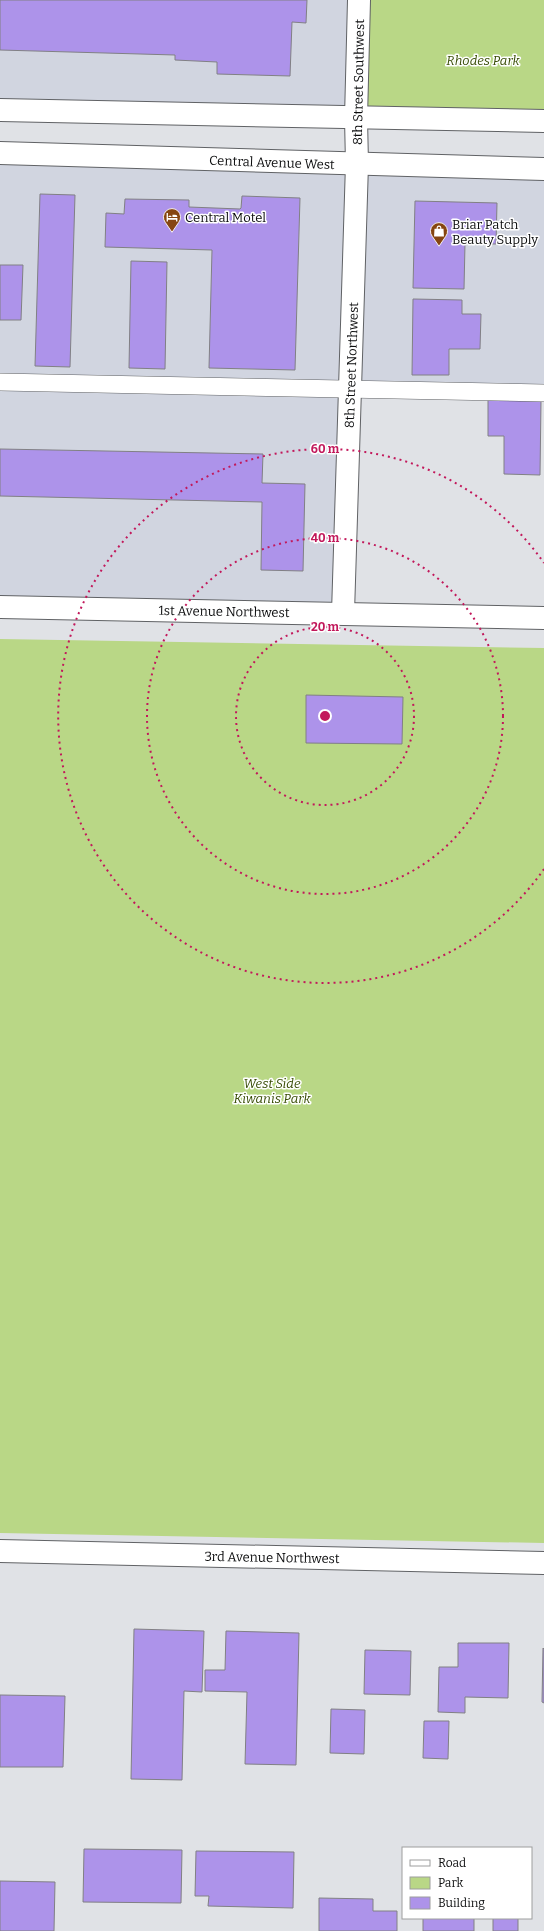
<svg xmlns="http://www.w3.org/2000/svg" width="544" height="1931" font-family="Bitter,serif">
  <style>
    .built { fill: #d1d5e0 }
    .green { fill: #b9d786 }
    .building { fill: #ad93ea; stroke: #818084 }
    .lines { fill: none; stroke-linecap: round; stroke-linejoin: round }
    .service-casing { stroke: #606265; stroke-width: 18 }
    .minor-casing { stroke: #606265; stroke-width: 24 }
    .trunk-casing { stroke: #606265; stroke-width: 24 }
    .service { stroke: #fff; stroke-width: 17 }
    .minor { stroke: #fff; stroke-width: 22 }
    .trunk { stroke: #fff; stroke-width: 22 }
    .ring { fill: none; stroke: #c2185b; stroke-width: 2; stroke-dasharray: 2 4 }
    .labels { text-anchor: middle; stroke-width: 3; stroke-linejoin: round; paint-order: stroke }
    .park-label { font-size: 13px; font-style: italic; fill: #384c05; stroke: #fff }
    .street-label { font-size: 13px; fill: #0b0c0d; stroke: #fff }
    .poi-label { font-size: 13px; fill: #0b0c0d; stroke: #fff; text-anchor: start }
    .centre { fill: #c2185b; stroke: #fff; stroke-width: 2 }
    .ring-label { font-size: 12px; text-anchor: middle; font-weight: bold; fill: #c2185b; stroke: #fff; stroke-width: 3; stroke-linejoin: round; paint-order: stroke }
  </style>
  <rect width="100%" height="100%" fill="#e0e2e6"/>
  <!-- built -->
  <g class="built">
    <polygon points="0,0 359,0 356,118 0,110"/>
    <polygon points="0,153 544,169 544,393 350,390 343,613 0,607"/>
  </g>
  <!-- green -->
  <g class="green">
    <polygon points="359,0 544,0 544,121 356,118"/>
    <polygon points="0,639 544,648 544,1543 0,1533"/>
  </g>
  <!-- building -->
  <g class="building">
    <polygon points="0,0 307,0 306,23 292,22 290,76 217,74 217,62 175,60 175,55 0,50"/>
    <polygon points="40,194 75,195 70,367 35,366"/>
    <polygon points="242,196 300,198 295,370 209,368 212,250 105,247 106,213 124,214 125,199 189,200 189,207 240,209 241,208"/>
    <polygon points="415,201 497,203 496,244 465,244 464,289 413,288"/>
    <polygon points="131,261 167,262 165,369 129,368"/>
    <polygon points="0,265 23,265 21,320 0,320"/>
    <polygon points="413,299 462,300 462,314 481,314 480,349 449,349 449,375 412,375"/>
    <polygon points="488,400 541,401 540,475 504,474 504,436 488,436"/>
    <polygon points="0,449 263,454 262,483 305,484 303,571 261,570 262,502 0,496"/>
    <polygon points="306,695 403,697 402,744 306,743"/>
    <polygon points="134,1629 204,1631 202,1692 184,1691 182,1780 131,1779"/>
    <polygon points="226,1631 299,1633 296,1765 245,1764 247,1692 205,1691 205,1670 225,1670"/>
    <polygon points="458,1643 509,1643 508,1698 465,1697 465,1713 438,1712 439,1667 458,1667"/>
    <polygon points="543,1648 544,1649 544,1703 542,1702"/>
    <polygon points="365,1650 411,1651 410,1695 364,1694"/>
    <polygon points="0,1695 65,1696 63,1767 0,1767"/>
    <polygon points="331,1709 365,1710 364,1754 330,1753"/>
    <polygon points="424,1721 449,1721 448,1759 423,1758"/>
    <polygon points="84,1849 182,1850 181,1903 83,1902"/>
    <polygon points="196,1851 294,1852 293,1908 208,1906 209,1896 195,1896"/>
    <polygon points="0,1881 55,1882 54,1931 0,1931"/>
    <polygon points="319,1898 373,1899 373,1911 397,1911 397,1931 319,1931"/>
    <rect x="423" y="1918" width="51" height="13"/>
    <rect x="493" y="1918" width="25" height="13"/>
  </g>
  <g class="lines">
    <!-- service casing -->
    <g class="service-casing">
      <polyline id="service" points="0,382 544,393"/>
    </g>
    <!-- minor casing -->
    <g class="minor-casing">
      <g id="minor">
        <polyline points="0,607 544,618"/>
        <polyline points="343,613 357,164 356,118 359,0"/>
        <polyline points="0,1551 544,1563"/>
      </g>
    </g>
    <!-- trunk casing -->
    <g class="trunk-casing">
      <g id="trunk">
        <polyline points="0,110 544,121"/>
        <polyline points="0,153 544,169"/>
      </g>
    </g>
    <!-- service -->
    <use href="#service" class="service"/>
    <!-- minor -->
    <use href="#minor" class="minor"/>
    <!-- trunk -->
    <use href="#trunk" class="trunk"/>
  </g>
  <!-- distance rings -->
  <g class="ring">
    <circle cx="325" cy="716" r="89"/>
    <circle cx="325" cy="716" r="178"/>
    <path d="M544 869A267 267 0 1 1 544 563"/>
  </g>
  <!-- icons -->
  <defs>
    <g id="hotel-pin" transform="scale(0.9)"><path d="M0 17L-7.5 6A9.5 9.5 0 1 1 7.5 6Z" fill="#864511" stroke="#fff"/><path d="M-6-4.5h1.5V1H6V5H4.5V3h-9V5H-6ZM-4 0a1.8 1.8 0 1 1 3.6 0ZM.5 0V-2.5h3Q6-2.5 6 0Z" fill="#fff"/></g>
    <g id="shop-pin" transform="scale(0.9)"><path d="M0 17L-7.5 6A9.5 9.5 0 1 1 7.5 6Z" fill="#864511" stroke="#fff"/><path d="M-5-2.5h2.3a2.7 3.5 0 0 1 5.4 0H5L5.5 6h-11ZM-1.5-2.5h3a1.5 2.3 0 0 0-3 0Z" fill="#fff"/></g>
  </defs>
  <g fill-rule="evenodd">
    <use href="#hotel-pin" x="172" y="217"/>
    <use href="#shop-pin" x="439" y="231"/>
  </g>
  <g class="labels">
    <!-- park labels -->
    <g class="park-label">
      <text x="483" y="65">Rhodes Park</text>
      <text x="272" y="1088">West Side<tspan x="272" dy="15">Kiwanis Park</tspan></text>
    </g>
    <!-- street labels -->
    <g class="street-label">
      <text transform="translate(358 82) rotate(-89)" y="5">8th Street Southwest</text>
      <text transform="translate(272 162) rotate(2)" y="5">Central Avenue West</text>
      <text transform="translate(351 365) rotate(-88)" y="5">8th Street Northwest</text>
      <text transform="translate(224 611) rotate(1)" y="5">1st Avenue Northwest</text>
      <text transform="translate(272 1557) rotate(1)" y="5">3rd Avenue Northwest</text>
    </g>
    <!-- poi labels -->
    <g class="poi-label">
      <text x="185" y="222">Central Motel</text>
      <text x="452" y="229">Briar Patch<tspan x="452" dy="15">Beauty Supply</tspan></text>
    </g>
  </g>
  <circle cx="325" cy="716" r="6" class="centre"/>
  <g class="ring-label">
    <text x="325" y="453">60 m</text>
    <text x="325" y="542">40 m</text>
    <text x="325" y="631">20 m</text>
  </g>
  <!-- legend -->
  <rect x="402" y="1847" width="130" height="72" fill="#ffffff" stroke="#9d9e9e"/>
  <rect x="410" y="1860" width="20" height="6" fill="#ffffff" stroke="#9d9e9e"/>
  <text x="438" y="1867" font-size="12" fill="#0b0c0d">Road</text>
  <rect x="410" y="1877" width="20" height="12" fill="#b9d786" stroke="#9d9e9e"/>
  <text x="438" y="1887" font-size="12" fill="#0b0c0d">Park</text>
  <rect x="410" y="1897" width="20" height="12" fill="#ad93ea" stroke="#9d9e9e"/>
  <text x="438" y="1907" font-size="12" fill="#0b0c0d">Building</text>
</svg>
